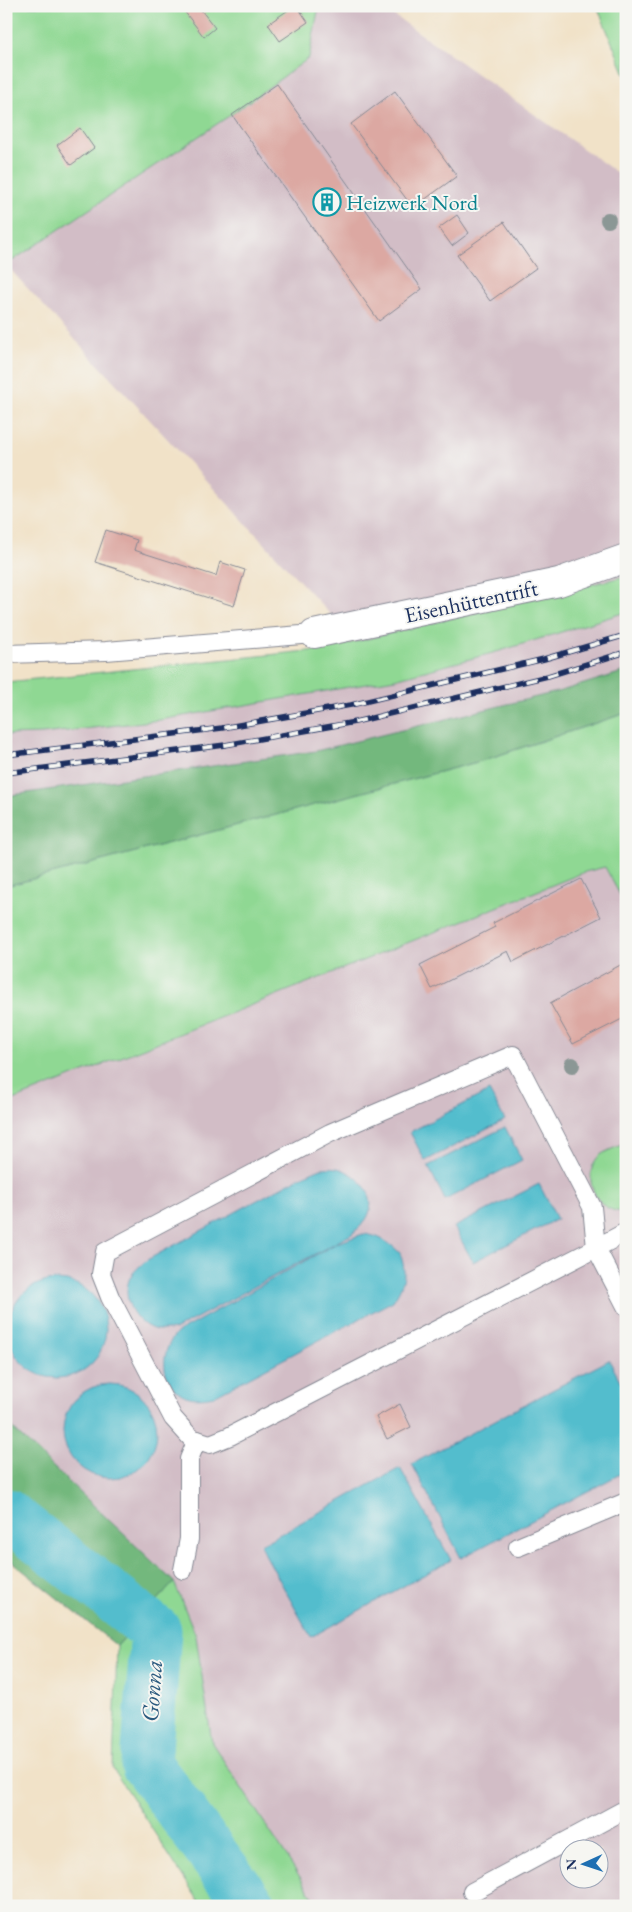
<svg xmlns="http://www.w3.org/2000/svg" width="632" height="1912" font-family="'EB Garamond',serif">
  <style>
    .industrial { fill: #d2bdc6; fill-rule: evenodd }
    .green { fill: #8fd893; stroke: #558478 }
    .forest { fill: #73b87d; stroke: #47746e }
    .water { fill: #52bdcd; stroke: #367696 }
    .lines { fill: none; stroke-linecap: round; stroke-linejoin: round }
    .river { stroke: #52bdcd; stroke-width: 51 }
    .building { fill: #dca8a2 }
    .lane-casing { stroke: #868893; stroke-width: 20 }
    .street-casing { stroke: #868893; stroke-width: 30 }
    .lane { stroke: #fff; stroke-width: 18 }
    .street { stroke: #fff; stroke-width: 28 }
    .rail-casing { stroke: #1b2f5e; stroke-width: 5.5 }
    .rail { stroke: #f6f6f2; stroke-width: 4; stroke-dasharray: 11; stroke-linecap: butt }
    .tree { fill: #8b9795 }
    .labels { text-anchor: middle; stroke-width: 4; stroke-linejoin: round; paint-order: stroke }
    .culture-label { font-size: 22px; fill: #0d838f; stroke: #f6f6f2; text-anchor: start }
    .street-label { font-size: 22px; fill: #1b2f5e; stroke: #f6f6f2 }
    .water-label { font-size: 24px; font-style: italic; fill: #2c5a7f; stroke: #f6f6f2 }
  </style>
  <rect width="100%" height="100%" fill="#f6f6f2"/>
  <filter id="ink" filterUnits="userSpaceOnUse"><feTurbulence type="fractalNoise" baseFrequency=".02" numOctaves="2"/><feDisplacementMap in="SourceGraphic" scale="10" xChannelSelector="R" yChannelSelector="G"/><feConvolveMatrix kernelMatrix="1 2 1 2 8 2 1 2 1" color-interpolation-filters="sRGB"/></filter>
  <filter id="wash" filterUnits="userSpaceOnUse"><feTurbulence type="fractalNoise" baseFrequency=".0096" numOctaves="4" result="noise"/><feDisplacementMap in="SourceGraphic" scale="20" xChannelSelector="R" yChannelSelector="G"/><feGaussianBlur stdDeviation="1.12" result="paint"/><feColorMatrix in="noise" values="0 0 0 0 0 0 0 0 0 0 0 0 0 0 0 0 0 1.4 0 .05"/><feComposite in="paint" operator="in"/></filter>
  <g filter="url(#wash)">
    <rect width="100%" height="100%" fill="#f1e2c8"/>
    <!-- industrial -->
    <g class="industrial">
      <polygon points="319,6 381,6 626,179 626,576 356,642 6,265 232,114 309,58"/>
      <polygon points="626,612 626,671 561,691 316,751 6,796 6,735 42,734 160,720 395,679 500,651"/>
      <path d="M605,867L626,906V1906H319L212,1743L196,1636L174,1582L6,1422V1103L585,872ZM570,1850H600V1880H570Z"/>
    </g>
    <!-- green -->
    <g class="green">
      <polygon points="6,6 319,6 309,58 232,114 6,265"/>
      <polygon points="597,6 626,6 626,77"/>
      <polygon points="626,576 626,612 500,651 395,679 160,720 42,734 6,735 6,682 326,649"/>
      <polygon points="626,713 626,906 605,867 585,872 6,1103 6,886 481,761"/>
      <path d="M626,1143V1211C598,1216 580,1178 598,1157C604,1151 618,1147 626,1143Z"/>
      <polygon points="174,1582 196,1636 212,1743 319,1906 202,1906 113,1769 117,1646"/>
    </g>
    <!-- forest -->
    <g class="forest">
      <polygon points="626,671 626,713 481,761 6,886 6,796 316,751 561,691"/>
      <polygon points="6,1422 174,1582 117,1646 6,1557"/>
    </g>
    <!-- water -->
    <g class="water">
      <polygon points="489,1091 505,1120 425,1161 410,1132"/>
      <polygon points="505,1127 522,1160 445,1200 428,1166"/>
      <path d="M321,1168C326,1168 332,1167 337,1168C354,1172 375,1190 370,1210C368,1220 360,1227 352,1234L176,1329C168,1330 160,1331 153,1329C134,1322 122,1299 129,1280C132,1272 140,1266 147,1260L300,1177Z"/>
      <polygon points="539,1184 557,1219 473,1262 454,1227"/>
      <path d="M363,1234C378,1235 389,1242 400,1253C407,1274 405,1282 393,1301L214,1396C204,1398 195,1399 186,1396C159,1385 159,1350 178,1332L337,1243Z"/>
      <circle cx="57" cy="1329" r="49"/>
      <polygon points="609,1360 626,1392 626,1471 461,1558 412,1464"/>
      <circle cx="110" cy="1431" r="47"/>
      <polygon points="400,1468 451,1560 311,1637 260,1545"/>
    </g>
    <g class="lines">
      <!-- river -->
      <polyline class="river" points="6,1514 156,1631 146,1764 251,1906"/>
    </g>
    <g id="blocks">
      <!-- building -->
      <g class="building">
        <polygon points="191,6 198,6 215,28 204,37 184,11"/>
        <polygon points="294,6 297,6 308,22 280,41 268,24"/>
        <polygon points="277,84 422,289 379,321 232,115"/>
        <polygon points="395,91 457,176 413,208 351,124"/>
        <polygon points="80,128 94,148 71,165 57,145"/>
        <polygon points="457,215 469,233 452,246 439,228"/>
        <polygon points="504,222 536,268 490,301 457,255"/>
        <polygon points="106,530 137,540 134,550 216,576 220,562 245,570 234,606 95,562"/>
        <polygon points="581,879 601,917 513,962 508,951 432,989 420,965 495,927 493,923"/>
        <polygon points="626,962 626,1017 573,1044 550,1003"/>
        <polygon points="400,1404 411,1427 387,1439 376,1417"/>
      </g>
    </g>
  </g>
  <g filter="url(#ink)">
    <use href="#blocks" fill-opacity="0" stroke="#868893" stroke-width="1"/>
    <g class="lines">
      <!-- lane casing -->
      <g class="lane-casing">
        <g id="lane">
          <polyline points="6,654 106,651 314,634"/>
          <polyline points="626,1232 596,1248 230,1436 210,1444 191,1438 173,1418 110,1297 101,1274 105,1252 330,1133 513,1055 592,1207 596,1248 626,1306"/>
          <polyline points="518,1547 626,1502"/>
          <polyline points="183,1570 189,1539 189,1459 197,1440"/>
          <polyline points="472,1892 626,1809"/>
        </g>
      </g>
      <!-- street casing -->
      <g class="street-casing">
        <polyline id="street" points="314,634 559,582 626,558"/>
      </g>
      <!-- lane -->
      <use href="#lane" class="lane"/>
      <!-- street -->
      <use href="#street" class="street"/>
      <!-- rail casing -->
      <g class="rail-casing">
        <g id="rail">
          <polyline points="6,755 222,728 351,705 544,659 626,635"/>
          <polyline points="6,773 225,745 355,722 548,676 626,652"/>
        </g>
      </g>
      <!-- rail -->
      <use href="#rail" class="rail"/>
    </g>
    <!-- trees -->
    <g class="tree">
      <circle cx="608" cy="220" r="8"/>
      <circle cx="572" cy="1065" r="8"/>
    </g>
  </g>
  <!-- icons -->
  <defs>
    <g id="building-ring" transform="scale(1.4375)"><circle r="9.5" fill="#f6f6f2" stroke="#0f9aa8" stroke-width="1.5"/><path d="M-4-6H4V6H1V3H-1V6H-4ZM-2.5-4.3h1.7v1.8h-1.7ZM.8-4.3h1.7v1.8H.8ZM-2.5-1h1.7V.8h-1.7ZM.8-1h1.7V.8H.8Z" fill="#0f9aa8"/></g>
  </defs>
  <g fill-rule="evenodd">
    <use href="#building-ring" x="327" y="202"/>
  </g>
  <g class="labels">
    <!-- culture labels -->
    <g class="culture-label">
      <text x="346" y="210">Heizwerk Nord</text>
    </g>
    <!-- street labels -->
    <g class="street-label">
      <text transform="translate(471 601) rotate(-12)" y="8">Eisenhüttentrift</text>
    </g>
    <!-- water labels -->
    <g class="water-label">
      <text transform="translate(152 1691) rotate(-86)" y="8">Gonna</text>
    </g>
  </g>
  <!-- margin -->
  <rect width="632" height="1912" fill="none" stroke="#f6f6f2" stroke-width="25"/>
  <!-- north arrow -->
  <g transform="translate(584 1864) rotate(267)"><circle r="24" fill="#f6f6f2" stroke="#9ea6b7"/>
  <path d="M0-4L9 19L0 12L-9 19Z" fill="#1f6fb2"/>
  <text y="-8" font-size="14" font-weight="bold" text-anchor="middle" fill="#1b2f5e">N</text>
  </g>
</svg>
